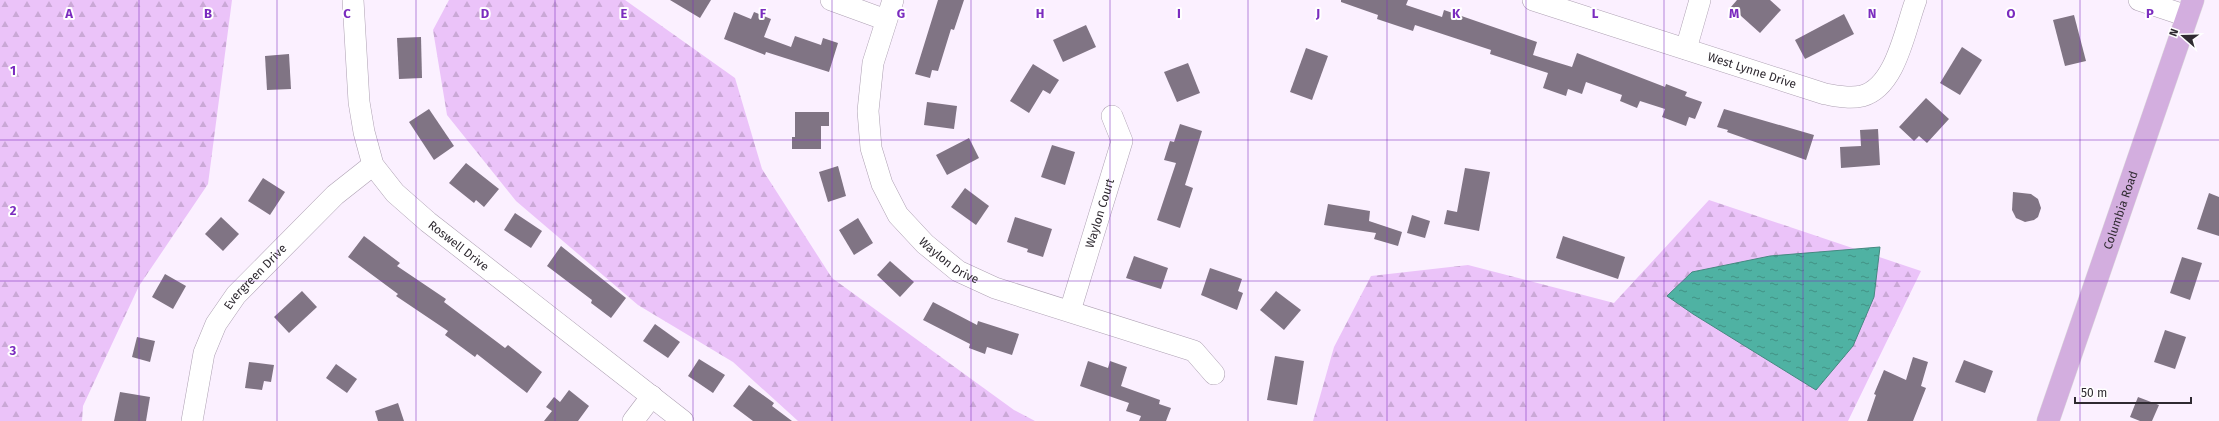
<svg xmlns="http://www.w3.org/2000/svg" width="2219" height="421" font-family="'Fira Sans',sans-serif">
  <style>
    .forest { fill: url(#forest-firs) }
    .water { fill: url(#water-ripples); stroke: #458981 }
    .building { fill: #807484 }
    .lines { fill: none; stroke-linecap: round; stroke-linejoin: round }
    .minor-casing { stroke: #aea1b3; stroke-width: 22 }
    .major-casing { stroke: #dad9da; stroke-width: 23 }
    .minor { stroke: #fff; stroke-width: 21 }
    .major { stroke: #d3aedf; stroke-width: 22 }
    .grid { fill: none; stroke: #7b2cbf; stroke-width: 1; stroke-opacity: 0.55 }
    .labels { text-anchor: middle; stroke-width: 4; stroke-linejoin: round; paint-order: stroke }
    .street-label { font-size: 12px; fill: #2f2a31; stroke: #fff }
    .grid-label { font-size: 13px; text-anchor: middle; font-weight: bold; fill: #7b2cbf; stroke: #fff; stroke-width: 4; stroke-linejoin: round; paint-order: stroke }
  </style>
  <defs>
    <pattern id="forest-firs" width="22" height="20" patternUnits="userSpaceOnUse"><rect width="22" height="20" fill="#ebc3f9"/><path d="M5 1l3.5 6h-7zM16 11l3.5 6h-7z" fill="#caa8d6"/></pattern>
    <pattern id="water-ripples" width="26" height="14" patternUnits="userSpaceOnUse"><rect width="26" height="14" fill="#4fb2a3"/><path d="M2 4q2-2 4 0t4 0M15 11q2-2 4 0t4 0" fill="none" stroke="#429185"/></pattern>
  </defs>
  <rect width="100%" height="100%" fill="#fbf0ff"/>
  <!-- forest -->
  <g class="forest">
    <polygon points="0,0 232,0 208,184 139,286 83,406 82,421 0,421"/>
    <polygon points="449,0 625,0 735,78 762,169 832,278 1014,410 1035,421 798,421 733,362 638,305 516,201 447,115 433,30"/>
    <polygon points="1709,200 1921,271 1848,421 1313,421 1334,347 1371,276 1468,265 1614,303"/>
  </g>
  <!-- water -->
  <polygon class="water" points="1880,247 1874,297 1853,346 1816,390 1693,314 1667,296 1692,272 1770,256"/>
  <!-- building -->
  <g class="building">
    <polygon points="670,0 711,0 700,18"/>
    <polygon points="938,0 964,0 954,30 951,29 938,71 932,70 930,78 915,74"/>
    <polygon points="1341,0 1408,0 1406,5 1442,17 1444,10 1537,42 1533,55 1572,67 1577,53 1665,87 1666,84 1687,92 1685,96 1702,102 1695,119 1689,117 1686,126 1662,117 1665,109 1640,101 1637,108 1620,101 1622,95 1586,82 1582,94 1568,89 1566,96 1543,88 1548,73 1490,54 1491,50 1415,25 1413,31 1377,19 1378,15 1341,2"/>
    <polygon points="1737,0 1770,0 1781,10 1760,33 1731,7"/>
    <polygon points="734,12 751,19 754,12 771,19 764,37 791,47 795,36 821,45 823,38 838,43 829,72 766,52 765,55 724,39"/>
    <polygon points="1844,14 1854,34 1805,59 1795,40"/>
    <polygon points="2074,15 2086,61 2065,66 2053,20"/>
    <polygon points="1086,25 1096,47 1063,62 1053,40"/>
    <polygon points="421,37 422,78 399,79 397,38"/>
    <polygon points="1962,47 1982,60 1960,95 1940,83"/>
    <polygon points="1306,48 1328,56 1312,100 1290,92"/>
    <polygon points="289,54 291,89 267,90 265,56"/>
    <polygon points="1188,63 1200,93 1177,102 1164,72"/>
    <polygon points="1033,64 1059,80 1050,94 1043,90 1029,113 1010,101"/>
    <polygon points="1926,98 1949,119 1927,143 1919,136 1914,141 1899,127"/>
    <polygon points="927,102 957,106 954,129 924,125"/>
    <polygon points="429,109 454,146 434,160 409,122"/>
    <polygon points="1724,109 1814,135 1806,160 1727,132 1728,130 1717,127"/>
    <polygon points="795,112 829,112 829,126 821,126 821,149 792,149 792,137 795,137"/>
    <polygon points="1180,124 1202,131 1185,185 1193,188 1180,228 1157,220 1176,163 1164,160 1170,141 1174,142"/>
    <polygon points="1878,129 1880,165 1841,168 1840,147 1861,146 1860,130"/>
    <polygon points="969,138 979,158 947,175 936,155"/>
    <polygon points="1052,145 1075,152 1065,185 1041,177"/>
    <polygon points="466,163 499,189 484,207 476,200 474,203 449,183"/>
    <polygon points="838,166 846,196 828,202 819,172"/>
    <polygon points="1465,168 1490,172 1479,231 1444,224 1447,210 1457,212"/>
    <polygon points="263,178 285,192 270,215 248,201"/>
    <polygon points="965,188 989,206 976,225 951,207"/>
    <polygon points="2013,192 2031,194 2038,199 2041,208 2038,217 2034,220 2025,222 2016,218 2012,210"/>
    <polygon points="2209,193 2219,197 2219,236 2197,229"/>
    <polygon points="1328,204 1370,211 1369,221 1402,232 1398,246 1374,239 1376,233 1324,225"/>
    <polygon points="515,213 542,231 531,248 504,230"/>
    <polygon points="1412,215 1430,221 1425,238 1407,233"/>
    <polygon points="221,217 239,234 223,251 205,234"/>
    <polygon points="1015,217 1052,229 1043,257 1027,252 1028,249 1007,242"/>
    <polygon points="858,218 873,243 854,255 839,230"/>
    <polygon points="364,236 400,263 397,266 446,299 444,302 505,348 508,345 542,372 527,393 477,354 475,357 445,335 448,331 396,296 398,294 348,257"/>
    <polygon points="1563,236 1625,257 1618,279 1556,258"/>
    <polygon points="561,246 626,298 611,318 591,303 592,300 547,266"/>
    <polygon points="1134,256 1168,268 1161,289 1126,278"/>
    <polygon points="2182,257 2202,263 2190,300 2170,293"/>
    <polygon points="890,261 914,282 900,297 877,275"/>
    <polygon points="1210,268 1242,279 1238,291 1243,293 1237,310 1201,295"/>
    <polygon points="165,274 186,286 173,309 152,297"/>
    <polygon points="302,291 317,307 289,333 274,317"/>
    <polygon points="1276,291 1301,310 1284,330 1260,310"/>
    <polygon points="933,302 977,325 978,321 1019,334 1012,355 987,347 985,354 969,348 970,344 923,320"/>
    <polygon points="655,324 680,342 668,358 643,341"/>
    <polygon points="2165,330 2186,337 2175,369 2154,362"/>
    <polygon points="137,337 155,341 150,362 132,357"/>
    <polygon points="1275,356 1304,361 1297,405 1267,400"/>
    <polygon points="1913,357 1928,362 1921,386 1926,388 1913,421 1867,421 1876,395 1874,394 1884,370 1906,380"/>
    <polygon points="699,359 725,375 713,393 688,376"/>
    <polygon points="1964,360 1993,371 1985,393 1955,382"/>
    <polygon points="1088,361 1108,368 1110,361 1127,367 1121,386 1160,400 1159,404 1171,408 1166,421 1139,421 1141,416 1126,411 1129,403 1080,386"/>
    <polygon points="249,362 274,365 271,382 264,381 262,390 245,388"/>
    <polygon points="336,364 357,379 347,393 326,378"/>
    <polygon points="749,385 774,403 772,406 792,421 753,421 733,406"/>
    <polygon points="569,390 589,406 578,421 544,421 552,411 546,407 554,397 560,402"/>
    <polygon points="120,392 150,397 146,421 114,421"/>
    <polygon points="2138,397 2159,405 2152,421 2140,421 2130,417"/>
    <polygon points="398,403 404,421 378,421 375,411"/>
  </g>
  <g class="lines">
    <!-- minor casing -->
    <g class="minor-casing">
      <g id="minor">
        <path id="s1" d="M353,0L359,102L364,132L373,165L395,193L428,222L683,421"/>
        <polyline points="831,0 886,20"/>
        <path id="s2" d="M893,0L873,63L868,111L871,148L882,184L898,215L925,244L958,271L995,288L1194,351L1214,374"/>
        <path id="s3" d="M1533,0L1825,94C1837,96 1849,99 1862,96C1896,87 1905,29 1916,0"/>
        <polyline points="2139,0 2187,16"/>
        <polyline points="1686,49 1700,0"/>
        <path id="s4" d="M1070,311L1122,141L1112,116"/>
        <path id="s5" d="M192,421L204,353L216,324L236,295L335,195L373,165"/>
        <polyline points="633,421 652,396"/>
      </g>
    </g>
    <!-- major casing -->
    <g class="major-casing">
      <g id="major">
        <path id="s6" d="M2048,421L2193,0"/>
      </g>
    </g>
    <!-- minor -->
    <use href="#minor" class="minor"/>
    <!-- major -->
    <use href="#major" class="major"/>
  </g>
  <!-- grid -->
  <path class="grid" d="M139,0V421M277,0V421M416,0V421M555,0V421M693,0V421M832,0V421M971,0V421M1110,0V421M1248,0V421M1387,0V421M1526,0V421M1664,0V421M1803,0V421M1942,0V421M2080,0V421M0,140H2219M0,281H2219"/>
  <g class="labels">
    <!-- street labels -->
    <g class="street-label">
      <text dy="4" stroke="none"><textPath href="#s3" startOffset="230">West Lynne Drive</textPath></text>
      <text dy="4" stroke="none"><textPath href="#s6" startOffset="223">Columbia Road</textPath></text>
      <text dy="4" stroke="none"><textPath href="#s4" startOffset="102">Waylon Court</textPath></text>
      <text dy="4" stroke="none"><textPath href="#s1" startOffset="285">Roswell Drive</textPath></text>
      <text dy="4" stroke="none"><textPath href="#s2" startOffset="293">Waylon Drive</textPath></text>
      <text dy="4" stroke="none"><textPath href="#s5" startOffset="162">Evergreen Drive</textPath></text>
    </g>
  </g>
  <g class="grid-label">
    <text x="69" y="18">A</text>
    <text x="208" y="18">B</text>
    <text x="347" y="18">C</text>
    <text x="485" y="18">D</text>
    <text x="624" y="18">E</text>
    <text x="763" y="18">F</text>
    <text x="901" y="18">G</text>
    <text x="1040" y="18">H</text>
    <text x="1179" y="18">I</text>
    <text x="1318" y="18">J</text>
    <text x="1456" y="18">K</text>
    <text x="1595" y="18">L</text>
    <text x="1734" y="18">M</text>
    <text x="1872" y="18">N</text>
    <text x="2011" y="18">O</text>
    <text x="2150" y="18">P</text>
    <text x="13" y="75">1</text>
    <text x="13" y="215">2</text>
    <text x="13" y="355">3</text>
  </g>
  <!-- north arrow -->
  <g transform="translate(2183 36) rotate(290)" stroke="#ffffff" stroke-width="3" paint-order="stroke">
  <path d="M0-3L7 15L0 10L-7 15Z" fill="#2f2a31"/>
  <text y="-6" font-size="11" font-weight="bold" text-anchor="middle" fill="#2f2a31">N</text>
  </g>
  <!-- scale -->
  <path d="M2075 397v6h116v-6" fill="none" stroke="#2f2a31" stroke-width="2"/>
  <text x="2081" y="397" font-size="12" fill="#2f2a31" stroke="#ffffff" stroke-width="3" paint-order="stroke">50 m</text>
</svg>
